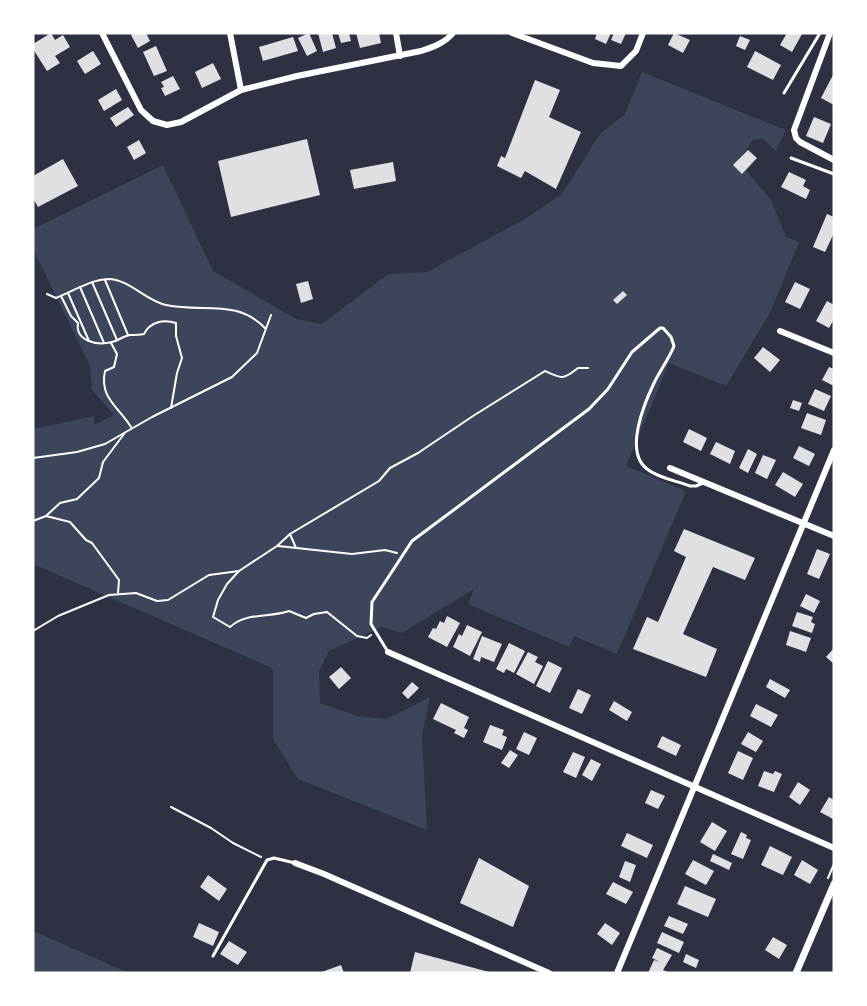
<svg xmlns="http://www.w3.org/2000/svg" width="867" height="1006" font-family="Merriweather,serif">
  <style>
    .green { fill: #3c4559 }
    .building { fill: #e0e0e3 }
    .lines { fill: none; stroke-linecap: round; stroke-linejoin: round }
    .path { stroke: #fff; stroke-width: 2 }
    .service { stroke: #fff; stroke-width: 3 }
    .minor { stroke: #fff; stroke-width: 6 }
    .tertiary { stroke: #fff; stroke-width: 7 }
  </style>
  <rect width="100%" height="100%" fill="#2d3142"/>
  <!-- green -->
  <g class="green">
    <polygon points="642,72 786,130 776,151 763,139 753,140 738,161 771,200 786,237 799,242 770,313 726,386 669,363 626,466 686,491 617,654 574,636 569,647 468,604 474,589 402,633 382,627 329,651 319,671 320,703 357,716 387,719 430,697 422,735 427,830 298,779 273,739 273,670 270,667 33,564 33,429 94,416 94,425 114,415 92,390 90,366 33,249 33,229 163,165 213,271 296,319 322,324 388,274 427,272 525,219 562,194 599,135 625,114"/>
    <polygon points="33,931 129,973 33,973"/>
  </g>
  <!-- building -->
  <g class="building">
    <polygon points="51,33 55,40 63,35 70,47 55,56 60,63 47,71 33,49 33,44"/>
    <polygon points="134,33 146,33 150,41 138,48 131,35"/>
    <polygon points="309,33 317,51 307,56 298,38"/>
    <polygon points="318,33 332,33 336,48 323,52"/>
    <polygon points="338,33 349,33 351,41 341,43"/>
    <polygon points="356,33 379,33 381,43 360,48"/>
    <polygon points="597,33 611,33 606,44 595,39"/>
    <polygon points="614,33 626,33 621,44 611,40"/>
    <polygon points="674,33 690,40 683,53 668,45"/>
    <polygon points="787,33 802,34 792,52 780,45"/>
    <polygon points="740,36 750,40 745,50 736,46"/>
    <polygon points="293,37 298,51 263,61 259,47"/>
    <polygon points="156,46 167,71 154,76 143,52"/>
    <polygon points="93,51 101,64 85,74 77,61"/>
    <polygon points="755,51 781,65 773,80 747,67"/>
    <polygon points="213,63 221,79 202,88 195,72"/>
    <polygon points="834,73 834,105 821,98"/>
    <polygon points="173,76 180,89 165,96 161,88 164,87 161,82"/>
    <polygon points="535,80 560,90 549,117 581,132 556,189 525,171 521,178 497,166 501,156 505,158"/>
    <polygon points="116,89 122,100 104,111 98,100"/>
    <polygon points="128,107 134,115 116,127 110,118"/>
    <polygon points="814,117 831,124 823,143 806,136"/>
    <polygon points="307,139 320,195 231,217 218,161"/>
    <polygon points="139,140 146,153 134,160 127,147"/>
    <polygon points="748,150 757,158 742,174 733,165"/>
    <polygon points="63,159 78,186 38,207 33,198 33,176"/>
    <polygon points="393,162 396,181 354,189 350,170"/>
    <polygon points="789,172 806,180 803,186 810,190 806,199 781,187"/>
    <polygon points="827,214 834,217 834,233 825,252 813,247"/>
    <polygon points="308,281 313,299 301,303 296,284"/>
    <polygon points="795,282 810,289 800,309 785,302"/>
    <polygon points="623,291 627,295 617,304 613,300"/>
    <polygon points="827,301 834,305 834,319 829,328 816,321"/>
    <polygon points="763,347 780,360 770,372 754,358"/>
    <polygon points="829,367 834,369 834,386 822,380"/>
    <polygon points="815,389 831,396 824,411 808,404"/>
    <polygon points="793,400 802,403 799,411 790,408"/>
    <polygon points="807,413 826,420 821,435 801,428"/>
    <polygon points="689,429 707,438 701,451 683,442"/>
    <polygon points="716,442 735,451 730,464 710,454"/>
    <polygon points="799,446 815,454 809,466 793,458"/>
    <polygon points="748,449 757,454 748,473 739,468"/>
    <polygon points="763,455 776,460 767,479 755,473"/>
    <polygon points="783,472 803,484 795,497 775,485"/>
    <polygon points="684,529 755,558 745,580 713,567 683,634 717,649 706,677 633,649 647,617 658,622 686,557 674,551"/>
    <polygon points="817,549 830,554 819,579 807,574"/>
    <polygon points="806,594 820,601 814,613 800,606"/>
    <polygon points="797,612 813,617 811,622 815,624 812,633 792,626"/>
    <polygon points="447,616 460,623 447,647 428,637 433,628 436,629 440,621 444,623"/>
    <polygon points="467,625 482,632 470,656 453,647 459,634 462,636"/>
    <polygon points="790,631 811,638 806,652 786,645"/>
    <polygon points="482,636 502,644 494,662 481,657 480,662 473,659"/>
    <polygon points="509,643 525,651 514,673 506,669 504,673 496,669"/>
    <polygon points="834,648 834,664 826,657"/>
    <polygon points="528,652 538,657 535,662 543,666 534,684 516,674"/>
    <polygon points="548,661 562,668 550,693 536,686"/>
    <polygon points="341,667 351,678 339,689 329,677"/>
    <polygon points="770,679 790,690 785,698 766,687"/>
    <polygon points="412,682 419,688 408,699 402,693"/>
    <polygon points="578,689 591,695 582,714 569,708"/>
    <polygon points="614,701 632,712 627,721 609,710"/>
    <polygon points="441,703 469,717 464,728 468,730 464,738 454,733 456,730 433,719"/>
    <polygon points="756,704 778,715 771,727 750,716"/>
    <polygon points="490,725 504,730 502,735 507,737 502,750 483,742"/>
    <polygon points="524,732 537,738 529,755 516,749"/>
    <polygon points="748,732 763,741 756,752 741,744"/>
    <polygon points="662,736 681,745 676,756 657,747"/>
    <polygon points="510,750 518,755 509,768 501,763"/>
    <polygon points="738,751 753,758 743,780 728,773"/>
    <polygon points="573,752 585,757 576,778 563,772"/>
    <polygon points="591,759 601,764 592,781 582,775"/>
    <polygon points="764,771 773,774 775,771 782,774 774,792 758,786"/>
    <polygon points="798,782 810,790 800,805 789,797"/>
    <polygon points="651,790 665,796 658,809 645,803"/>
    <polygon points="829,797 834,800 833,819 820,812"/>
    <polygon points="712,822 727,831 715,851 700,842"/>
    <polygon points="741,832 747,835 746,838 751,840 743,859 731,854"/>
    <polygon points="627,833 653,845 647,858 621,846"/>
    <polygon points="770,846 792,857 783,875 761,865"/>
    <polygon points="713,854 732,863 729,870 710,861"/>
    <polygon points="479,858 529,886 513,927 460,903"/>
    <polygon points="693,860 714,871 706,885 685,874"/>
    <polygon points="802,860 818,870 810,884 794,875"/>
    <polygon points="625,861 636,865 630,882 619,877"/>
    <polygon points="208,875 227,889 219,901 200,887"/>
    <polygon points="613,882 633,892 626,904 606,894"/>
    <polygon points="685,886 716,899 708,917 677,904"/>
    <polygon points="669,916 688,924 683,934 664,926"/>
    <polygon points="199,923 219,932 213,946 193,937"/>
    <polygon points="605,923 620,933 612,945 597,934"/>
    <polygon points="662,932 684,942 679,953 657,943"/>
    <polygon points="773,937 787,945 779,959 765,950"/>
    <polygon points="229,941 247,952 238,965 220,954"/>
    <polygon points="657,948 672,955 663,970 670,973 648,973 654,960 660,962 652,958"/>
    <polygon points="415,952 489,972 489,973 410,973"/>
    <polygon points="686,954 699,960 696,968 683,962"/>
    <polygon points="341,965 344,973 319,973"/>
  </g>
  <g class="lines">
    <!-- path -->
    <g class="path">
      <polyline points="105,280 128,335"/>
      <polyline points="92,282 117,340"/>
      <polyline points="80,287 104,343"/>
      <polyline points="68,293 89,341"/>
      <path d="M47,294L56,298C73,291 90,280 108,279C129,279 146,301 166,305C203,313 237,298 266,329"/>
      <path d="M61,296L71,316L78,323C75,341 97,346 112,342C118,341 123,336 130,335C134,335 139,335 144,334C150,322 163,319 176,323V336L182,358L177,373L171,408"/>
      <path d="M111,343L117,354L114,367L105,371C99,398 119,407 131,427"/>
      <polyline points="33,458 77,452 105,444 152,417 232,377 257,353 271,315"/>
      <polyline points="46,516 70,522 86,540 92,543 119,580 118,593"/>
      <polyline points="33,521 46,516 60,503 77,499 99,478 103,462 124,434"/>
      <polyline points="290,534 296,548"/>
      <polyline points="278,546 352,554 385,550 397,553"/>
      <polyline points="33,631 58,616 109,595 136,593 157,601 168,600 209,575 239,571"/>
      <path d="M371,635L367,638L357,636L327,612L314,614L306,618L289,611C270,618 246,612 230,627L213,617L218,600L227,584L239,571L277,546L290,534L379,481L390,468L418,453L473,416L545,371C562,379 563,380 578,368H588"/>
      <polyline points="171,807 211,828 233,843 261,857"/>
      <polyline points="828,878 834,864"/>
    </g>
    <!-- service -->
    <g class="service">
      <polyline points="784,93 820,33"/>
      <polyline points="791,158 834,174"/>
      <path d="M388,652L371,624L372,602L412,541L589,409L608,389L632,352L660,328H663L671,337L674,346C669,359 660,370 654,383C644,404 624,452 647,469C658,478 677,481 690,486H696L703,483"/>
      <polyline points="213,956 267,860 274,858 295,863"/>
    </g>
    <!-- minor -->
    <g class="minor">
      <path d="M102,33L141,110L153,121L167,125L181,122L241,90L297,76L421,51C433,47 445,43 453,33"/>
      <polyline points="230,33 241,90"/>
      <polyline points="396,33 400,56"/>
      <polyline points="512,33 593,63 621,66 636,51 643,33"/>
      <polyline points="830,33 794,130 796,138 800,142 834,160"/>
      <polyline points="780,331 834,353"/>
      <polyline points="670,468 834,536"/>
      <polyline points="388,652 834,848"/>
      <polyline points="295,863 324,874 549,973"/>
      <polyline points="617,973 834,450"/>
    </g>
    <!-- tertiary -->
    <polyline class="tertiary" points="796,973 834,884"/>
  </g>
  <!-- border -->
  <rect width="867" height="1006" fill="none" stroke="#ffffff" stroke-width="69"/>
</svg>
